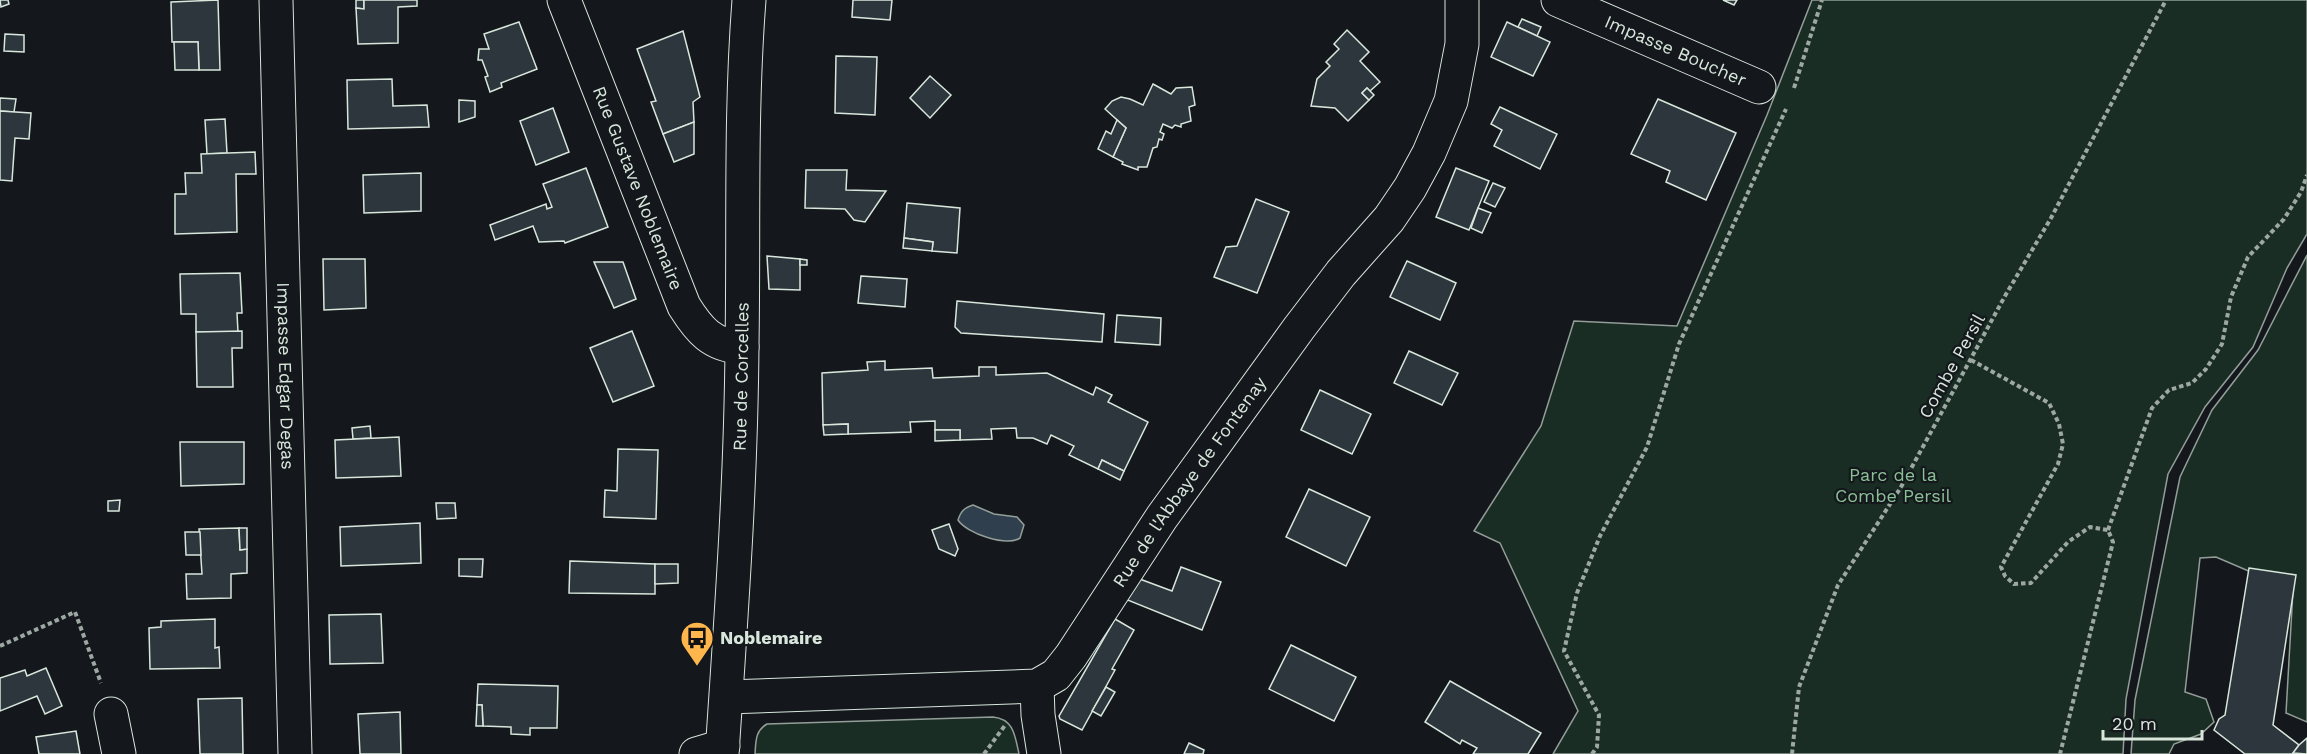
<svg xmlns="http://www.w3.org/2000/svg" width="2307" height="754" font-family="'Work Sans',sans-serif">
  <style>
    .green { fill: #1a2d24; stroke: #939e99; stroke-width: 1.5 }
    .water { fill: #2f3f4d; stroke: #939e99; stroke-width: 1.5 }
    .building { fill: #2c363c; stroke: #d8e6dc; stroke-width: 1.5 }
    .lines { fill: none; stroke-linecap: round; stroke-linejoin: round }
    .minor-casing { stroke: #d8e6dc; stroke-width: 35 }
    .major-casing { stroke: #d8e6dc; stroke-width: 35 }
    .path { stroke: #9da8a2; stroke-width: 4; stroke-dasharray: 4.5 3; stroke-linecap: butt }
    .minor { stroke: #14181c; stroke-width: 33 }
    .major { stroke: #14181c; stroke-width: 33 }
    .labels { text-anchor: middle; stroke-width: 4.5; stroke-linejoin: round; paint-order: stroke }
    .street-label { font-size: 18px; fill: #d8e6dc; stroke: #14181c }
    .park-label { font-size: 18px; fill: #8ac095; stroke: #14181c }
    .poi-label { font-size: 18px; font-weight: bold; fill: #d8e6dc; stroke: #14181c; text-anchor: start }
  </style>
  <rect width="100%" height="100%" fill="#14181c"/>
  <!-- green -->
  <g class="green">
    <polygon points="1812,0 2307,0 2307,234 2287,268 2253,347 2205,407 2168,474 2126,699 2123,754 1553,754 1578,711 1500,543 1474,531 1541,426 1574,321 1677,326 1767,115"/>
    <polygon points="2307,255 2307,722 2286,713 2293,590 2216,557 2200,558 2185,692 2206,699 2214,722 2201,734 2174,744 2169,754 2131,754 2135,700 2180,477 2212,410 2258,350"/>
    <path d="M993,717C1014,719 1015,736 1019,754H755C756,741 755,731 767,724Z"/>
  </g>
  <!-- water -->
  <path class="water" d="M973,505L994,514L1017,517L1024,525L1020,538C1006,547 966,533 958,520C961,511 964,508 973,505Z"/>
  <!-- building -->
  <g class="building">
    <polygon points="0,0 8,0 9,4 1,7"/>
    <polygon points="218,0 220,70 199,70 198,42 172,42 171,2"/>
    <polygon points="356,0 364,0 364,9 356,8"/>
    <polygon points="364,0 417,0 417,6 398,7 398,43 358,44 356,8 364,9"/>
    <polygon points="853,0 892,0 890,20 852,17"/>
    <polygon points="1723,0 1737,0 1734,5"/>
    <polygon points="1522,19 1541,27 1537,36 1518,27"/>
    <polygon points="519,22 537,69 501,83 502,87 490,92 485,77 488,76 482,60 478,60 479,49 489,49 484,34"/>
    <polygon points="1507,22 1550,42 1533,76 1491,57"/>
    <polygon points="1347,30 1369,52 1360,61 1380,82 1370,91 1367,88 1362,93 1369,100 1348,121 1335,108 1311,106 1317,79 1330,66 1326,62 1339,49 1334,44"/>
    <polygon points="683,31 700,97 693,102 694,122 663,134 651,102 656,101 637,49"/>
    <polygon points="5,34 24,35 24,52 4,51"/>
    <polygon points="174,42 198,42 199,70 175,70"/>
    <polygon points="836,56 877,57 875,115 835,113"/>
    <polygon points="930,76 951,95 930,118 910,98"/>
    <polygon points="392,79 393,106 427,105 429,127 348,129 347,80"/>
    <polygon points="1153,84 1171,94 1176,88 1192,87 1195,105 1189,107 1191,121 1181,124 1181,127 1175,125 1172,128 1163,124 1160,132 1164,134 1162,140 1159,139 1157,147 1153,148 1147,167 1138,167 1138,170 1122,164 1123,162 1113,157 1126,128 1105,109 1112,101 1121,97 1130,99 1143,105"/>
    <polygon points="1367,88 1374,95 1369,100 1362,93"/>
    <polygon points="0,98 16,99 14,112 0,111"/>
    <polygon points="1658,99 1736,133 1706,200 1666,182 1670,171 1631,154"/>
    <polygon points="459,100 475,101 475,117 459,122"/>
    <polygon points="1500,107 1557,134 1540,169 1494,146 1502,130 1491,124"/>
    <polygon points="553,108 569,152 536,165 520,121"/>
    <polygon points="0,111 31,113 29,139 15,138 12,181 0,180"/>
    <polygon points="225,119 227,153 207,154 205,120"/>
    <polygon points="1117,120 1126,128 1113,157 1098,149 1106,131 1111,134"/>
    <polygon points="694,122 694,154 674,162 663,134"/>
    <polygon points="255,152 256,174 236,174 237,232 175,234 175,194 186,194 185,173 202,173 201,154"/>
    <polygon points="586,168 608,227 565,243 564,241 539,242 533,226 495,240 490,225 546,204 547,209 552,207 543,184"/>
    <polygon points="1456,168 1489,181 1469,230 1436,217"/>
    <polygon points="806,170 847,170 846,190 886,191 865,222 854,220 845,209 805,208"/>
    <polygon points="421,173 421,211 364,213 363,175"/>
    <polygon points="1493,183 1505,188 1495,207 1484,202"/>
    <polygon points="1256,199 1289,212 1257,293 1214,277 1226,247 1237,246"/>
    <polygon points="907,203 960,208 957,253 932,251 933,242 904,238"/>
    <polygon points="1478,208 1491,213 1482,233 1471,228"/>
    <polygon points="904,238 933,242 932,251 903,248"/>
    <polygon points="767,256 800,259 800,290 769,289"/>
    <polygon points="323,259 365,259 366,308 324,310"/>
    <polygon points="800,259 807,260 807,265 800,265"/>
    <polygon points="1407,261 1456,283 1440,320 1390,297"/>
    <polygon points="594,262 623,262 636,299 614,308"/>
    <polygon points="240,273 242,313 237,313 238,332 196,332 196,314 181,314 180,274"/>
    <polygon points="861,276 907,279 905,307 858,303"/>
    <polygon points="957,301 1104,314 1102,342 961,333 955,327"/>
    <polygon points="1117,315 1161,318 1160,345 1115,342"/>
    <polygon points="242,331 242,348 232,348 233,387 197,387 196,332"/>
    <polygon points="632,331 654,386 613,402 590,348"/>
    <polygon points="1409,351 1458,373 1442,405 1394,383"/>
    <polygon points="885,361 885,370 932,368 933,378 979,376 979,367 996,367 996,375 1047,373 1093,395 1096,387 1112,395 1108,402 1148,422 1124,471 1102,460 1098,469 1069,455 1074,446 1051,435 1047,444 1033,438 1017,438 1016,428 991,429 992,439 960,440 960,430 935,430 935,421 910,422 911,432 848,434 848,424 823,425 822,373 868,370 867,362"/>
    <polygon points="1320,390 1371,414 1352,454 1301,430"/>
    <polygon points="848,424 848,434 824,435 823,425"/>
    <polygon points="370,426 371,438 353,439 352,428"/>
    <polygon points="935,430 960,430 960,440 935,441"/>
    <polygon points="399,437 401,476 336,478 335,440"/>
    <polygon points="180,442 244,442 244,484 181,486"/>
    <polygon points="618,449 658,450 656,519 604,517 605,490 617,491"/>
    <polygon points="1102,460 1124,471 1120,480 1098,469"/>
    <polygon points="1309,489 1370,517 1346,566 1286,537"/>
    <polygon points="120,500 119,511 108,511 108,501"/>
    <polygon points="436,503 455,503 456,518 437,519"/>
    <polygon points="420,523 421,563 341,566 340,527"/>
    <polygon points="949,524 958,549 955,556 939,549 932,530"/>
    <polygon points="239,528 240,550 247,549 247,573 231,574 231,598 187,599 186,574 202,574 199,529"/>
    <polygon points="239,528 247,528 247,549 240,550"/>
    <polygon points="185,532 200,532 201,555 186,555"/>
    <polygon points="459,559 483,559 482,577 459,576"/>
    <polygon points="570,561 655,564 655,594 569,593"/>
    <polygon points="655,564 678,564 678,583 655,584"/>
    <polygon points="1181,567 1221,582 1202,630 1125,599 1137,578 1172,591"/>
    <polygon points="2249,568 2296,575 2273,725 2299,745 2293,753 2295,754 2245,754 2214,730 2219,719 2225,715"/>
    <polygon points="381,614 383,663 330,664 329,615"/>
    <polygon points="215,619 215,648 219,647 220,668 150,669 149,628 161,627 161,621"/>
    <polygon points="1115,619 1134,630 1112,669 1115,670 1082,730 1060,719 1059,716"/>
    <polygon points="1291,645 1356,677 1334,721 1269,689"/>
    <polygon points="46,668 62,706 45,714 37,696 0,711 0,678 25,670 27,676"/>
    <polygon points="1450,681 1541,733 1528,754 1473,754 1477,748 1462,740 1460,744 1425,722"/>
    <polygon points="478,684 558,686 557,728 530,728 530,735 511,734 511,727 483,726 482,705 477,705"/>
    <polygon points="1106,687 1115,692 1101,716 1092,711"/>
    <polygon points="242,698 243,754 200,754 198,699"/>
    <polygon points="477,705 482,705 483,726 476,726"/>
    <polygon points="400,712 401,754 360,754 358,714"/>
    <polygon points="76,731 80,754 39,754 36,737"/>
    <polygon points="2307,738 2307,754 2293,753 2299,745"/>
    <polygon points="1189,743 1204,750 1203,754 1184,754"/>
  </g>
  <g class="lines">
    <!-- minor casing -->
    <g class="minor-casing">
      <g id="minor">
        <path id="s1" d="M276,0L295,754"/>
        <path id="s2" d="M564,0L684,306C699,330 712,346 742,347"/>
        <path id="s3" d="M1558,0L1759,87"/>
        <polyline points="1037,686 1038,715 1044,754"/>
        <path id="s4" d="M727,697L1037,686L1056,675L1071,656L1162,517L1299,328L1341,273L1389,219L1410,188L1429,153L1451,101L1462,44V0"/>
        <polyline points="111,714 119,754"/>
        <polyline points="696,754 723,746"/>
      </g>
    </g>
    <!-- major casing -->
    <g class="major-casing">
      <g id="major">
        <path id="s5" d="M722,754C731,618 741,482 742,345C744,230 740,115 749,0"/>
      </g>
    </g>
    <!-- path -->
    <g class="path">
      <polyline points="1794,88 1822,0"/>
      <polyline points="1971,360 2049,403 2059,424 2063,444 2058,464 2001,567 2005,576 2014,584 2031,583 2068,542 2090,527 2108,530 2113,542 2060,754"/>
      <polyline points="2108,530 2152,408 2169,390 2192,383 2206,369 2222,344 2231,297 2248,257 2284,219 2301,192 2307,175"/>
      <polyline points="0,646 75,612 101,683"/>
      <polyline points="984,754 1006,724"/>
      <polyline points="1592,754 1597,747 1599,715 1564,651 1577,593 1600,536 1647,447 1679,344 1786,109"/>
      <polyline points="1792,754 1799,687 1838,585 1901,487 2005,296 2051,218 2166,0"/>
    </g>
    <!-- minor -->
    <use href="#minor" class="minor"/>
    <!-- major -->
    <use href="#major" class="major"/>
  </g>
  <!-- icons -->
  <defs>
    <g id="bus-pin" transform="scale(1.725)"><path d="M0 17L-7.5 6A9.5 9.5 0 1 1 7.5 6Z" fill="#ffb74d" stroke="#14181c"/><path d="M-5-6H5V4H4V6H2V4H-2V6H-4V4H-5ZM-3.5-4V0h7V-4ZM-3.5 1.2v1.5H-2V1.2ZM2 1.2v1.5H3.5V1.2Z" fill="#111"/></g>
  </defs>
  <g fill-rule="evenodd">
    <use href="#bus-pin" x="697" y="638"/>
  </g>
  <g class="labels">
    <!-- street labels -->
    <g class="street-label">
      <text dy="6" stroke="none"><textPath href="#s3" startOffset="128">Impasse Boucher</textPath></text>
      <text dy="6" stroke="none"><textPath href="#s2" startOffset="202">Rue Gustave Noblemaire</textPath></text>
      <text transform="translate(1952 366) rotate(-61)" y="6">Combe Persil</text>
      <text dy="6" stroke="none"><textPath href="#s1" startOffset="376">Impasse Edgar Degas</textPath></text>
      <text dy="6" stroke="none"><textPath href="#s5" startOffset="378">Rue de Corcelles</textPath></text>
      <text dy="6" stroke="none"><textPath href="#s4" startOffset="567">Rue de l'Abbaye de Fontenay</textPath></text>
    </g>
    <!-- park labels -->
    <g class="park-label">
      <text x="1893" y="481">Parc de la<tspan x="1893" dy="21">Combe Persil</tspan></text>
    </g>
    <!-- poi labels -->
    <g class="poi-label">
      <text x="720" y="644">Noblemaire</text>
    </g>
  </g>
  <!-- scale -->
  <path d="M2103 730v9h99v-9" fill="none" stroke="#d8e6dc" stroke-width="3"/>
  <text x="2112" y="730" font-size="18" fill="#d8e6dc" stroke="#14181c" stroke-width="4.5" paint-order="stroke">20 m</text>
</svg>
